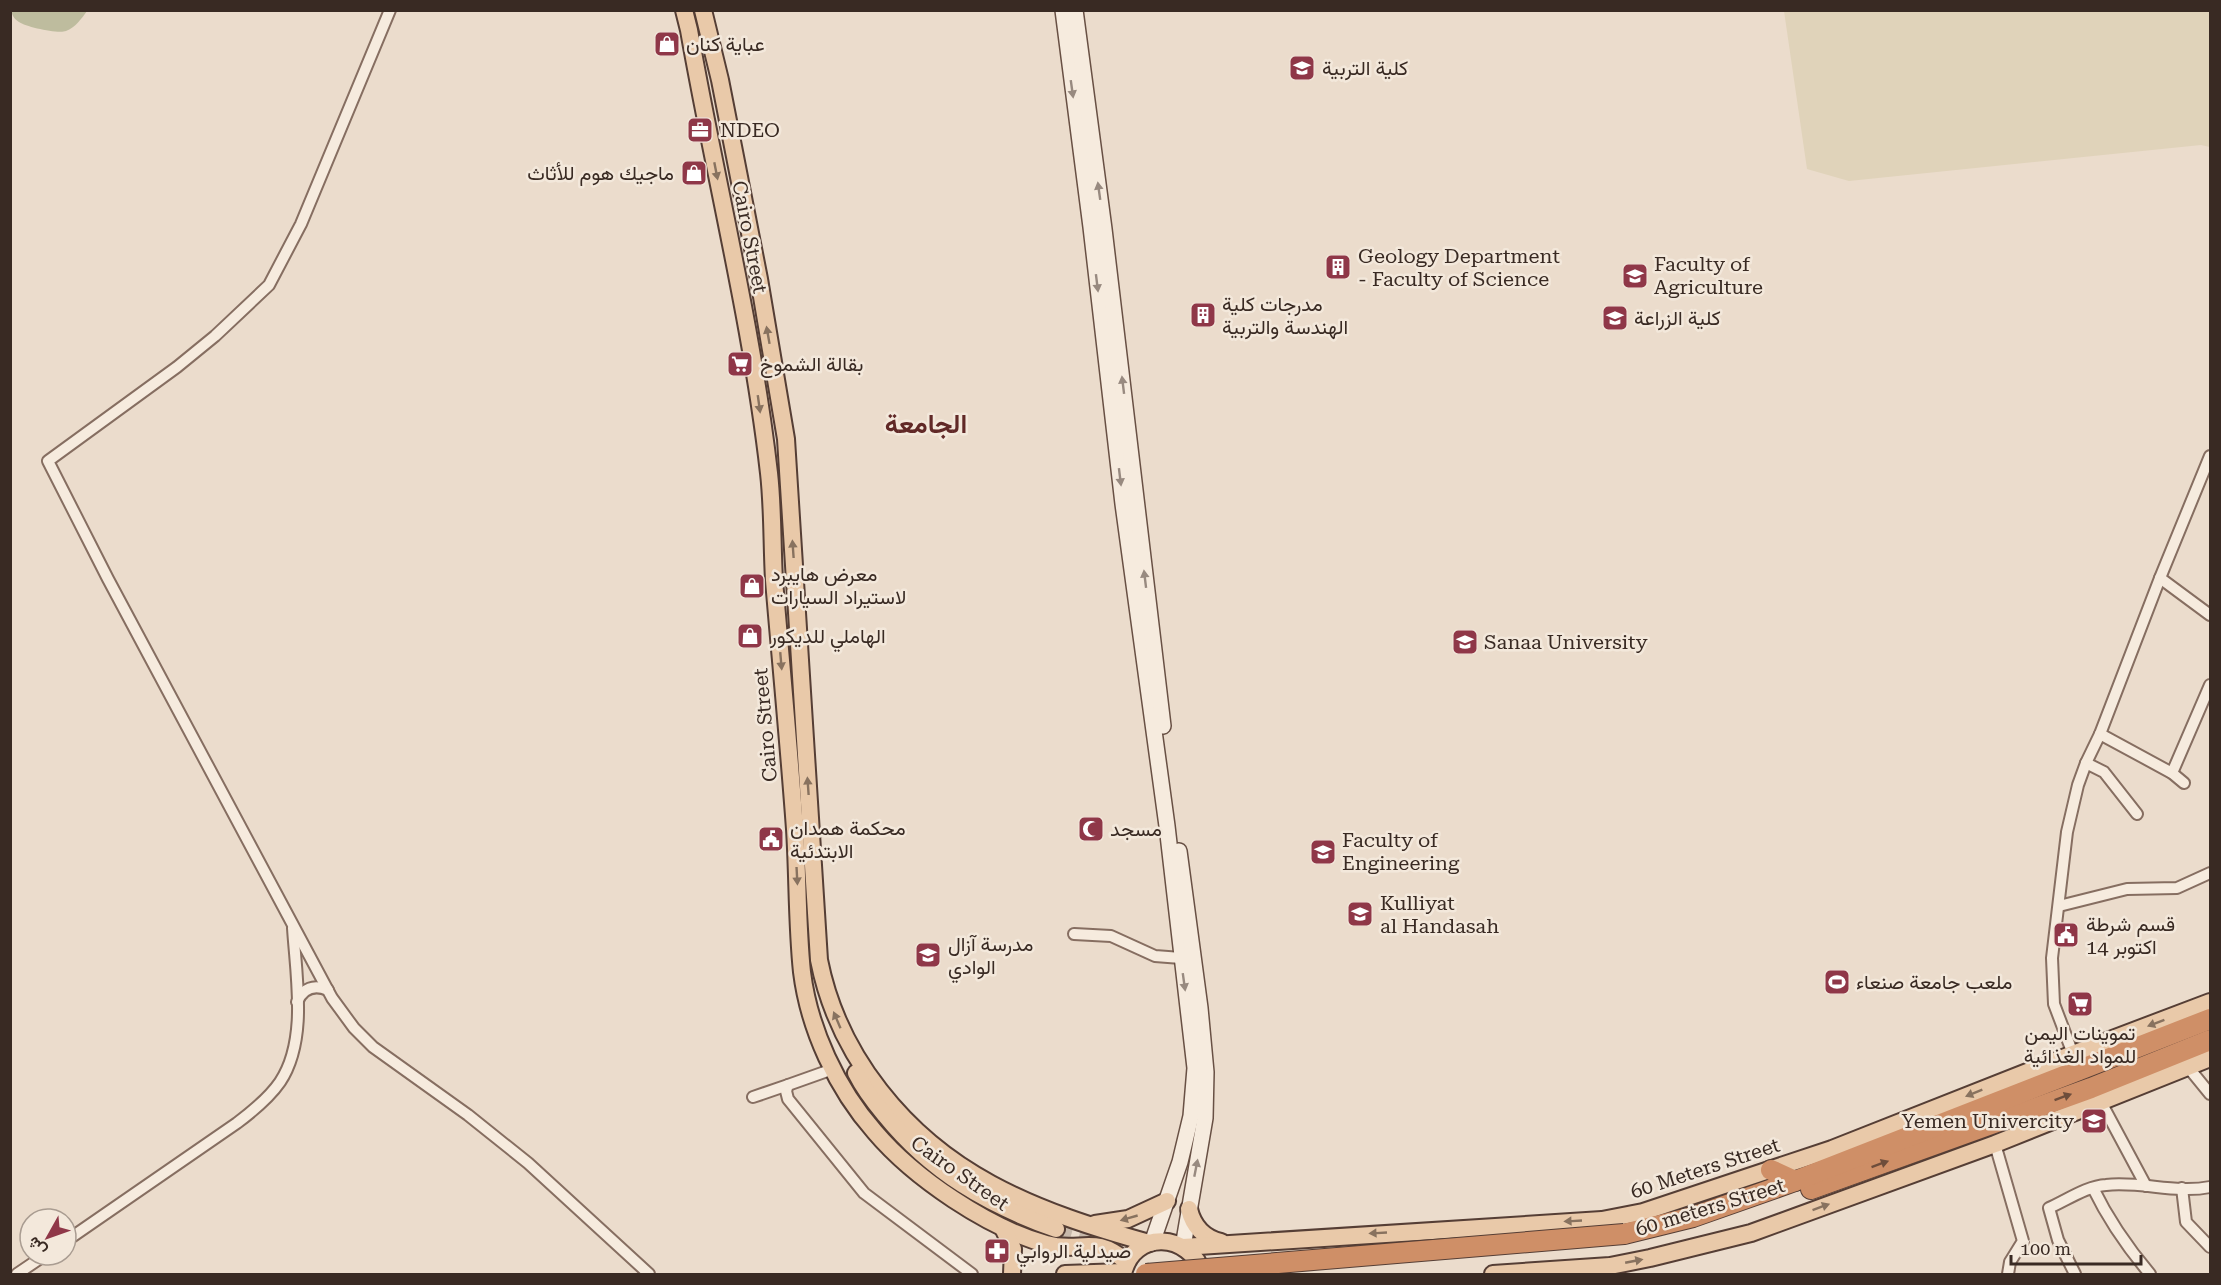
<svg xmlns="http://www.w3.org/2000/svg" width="2221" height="1285" font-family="'Roboto Serif',Vazirmatn,serif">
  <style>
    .farmland { fill: #e0d3ba }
    .cemetery { fill: #bebc9e }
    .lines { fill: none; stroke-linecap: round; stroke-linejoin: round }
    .primary-tunnel { stroke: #c7b8aa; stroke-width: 16; stroke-dasharray: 16 8; stroke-linecap: butt }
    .street-casing { stroke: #866e61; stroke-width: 14 }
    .secondary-casing { stroke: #685044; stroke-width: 18 }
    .primary-casing { stroke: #553e35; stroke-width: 20 }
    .highway-casing { stroke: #553e35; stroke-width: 22 }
    .street { stroke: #f6ebde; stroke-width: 10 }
    .secondary { stroke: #f6ebde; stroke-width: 15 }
    .primary { stroke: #e9c9a9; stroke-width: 16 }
    .highway { stroke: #cf8f67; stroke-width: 20 }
    .highway-bridge-casing { stroke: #553e35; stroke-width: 22; stroke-linecap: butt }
    .highway-bridge { stroke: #cf8f67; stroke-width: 20 }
    .oneway { fill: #988a80 }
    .oneway2 { fill: #88725f }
    .oneway3 { fill: #6e4d3b }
    .labels { text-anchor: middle; stroke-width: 5; stroke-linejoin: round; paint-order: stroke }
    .poi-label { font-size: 20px; fill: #392a23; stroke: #f3e8db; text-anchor: start }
    .street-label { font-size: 20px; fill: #392a23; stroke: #f3e8db }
    .district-label { font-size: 26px; font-weight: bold; fill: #612927; stroke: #f3e8db }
  </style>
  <rect width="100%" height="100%" fill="#ebdccc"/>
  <!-- farmland -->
  <polygon class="farmland" points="1784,11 2210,11 2210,147 2201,145 1849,181 1807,169"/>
  <!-- cemetery -->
  <path class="cemetery" d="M11,10H87V11C82,18 75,28 66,31C58,34 26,27 19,22C14,19 12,15 11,10Z"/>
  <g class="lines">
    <!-- primary-tunnel -->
    <path class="primary-tunnel" d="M1056,1229C1092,1239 1123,1247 1149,1274"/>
    <!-- street casing -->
    <g class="street-casing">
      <g id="street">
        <polyline points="390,10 301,224 269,285 215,336 177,367 48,461 108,579 332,998 354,1028 373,1047 468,1115 528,1163 649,1274"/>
        <polyline points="2160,578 2210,615"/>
        <polyline points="2100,734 2172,773 2184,783"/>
        <polyline points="2086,763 2104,772 2137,814"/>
        <polyline points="2172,773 2210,685"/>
        <polyline points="2059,906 2127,889 2177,888 2210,873"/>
        <polyline points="1074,934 1111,936 1155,956 1181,958"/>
        <path d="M297,1002C303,988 314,984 328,990"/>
        <polyline points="2073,1054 2054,1004 2052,958 2067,832 2078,785 2086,763 2100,734 2160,578 2210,456"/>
        <polyline points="2188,1067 2210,1094"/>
        <polyline points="833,1069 788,1085 786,1091 788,1099 864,1193 972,1274"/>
        <polyline points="753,1097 788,1085"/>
        <polyline points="2101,1102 2146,1186"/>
        <polyline points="1995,1144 2023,1241 2010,1262 2008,1274"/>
        <path d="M2093,1188C2108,1219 2128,1248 2150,1274"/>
        <polyline points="2182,1188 2186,1222 2210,1247"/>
        <path d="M66,1241L237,1123C253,1111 269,1098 280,1082C308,1040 296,976 293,928"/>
        <polyline points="17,1274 45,1255"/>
        <path d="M2075,1274L2058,1240L2049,1208C2067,1200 2087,1186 2106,1185C2141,1181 2176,1194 2210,1187"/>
      </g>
    </g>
    <!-- secondary casing -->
    <g class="secondary-casing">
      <g id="secondary">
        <polyline points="1063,10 1091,227 1123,504 1167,826 1195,1068 1191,1116 1180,1162 1152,1243"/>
        <polyline points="1075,10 1104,229 1163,726"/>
        <polyline points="1179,851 1200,1008 1206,1072 1205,1118 1183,1247"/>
      </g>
    </g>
    <!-- primary casing -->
    <g class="primary-casing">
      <g id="primary">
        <path d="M684,10L689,30C715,178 752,324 769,473C773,508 772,544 774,580C781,663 789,746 795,829C798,877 797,924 802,972C809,1029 837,1089 875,1132C914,1178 988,1228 1046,1244C1081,1254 1093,1233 1127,1262"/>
        <path d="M703,10L720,80L759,279L786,439L819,960C838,1056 905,1138 991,1184C1041,1211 1095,1228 1149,1243"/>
        <path d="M856,1073C864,1089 874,1102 885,1115C931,1172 988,1205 1056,1229"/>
        <path d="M1189,1209C1193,1226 1204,1238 1221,1242"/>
        <polyline points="1095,1224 1128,1219 1167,1201"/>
        <polyline points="1003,1228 1013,1249 1012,1274"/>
        <polyline points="1183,1247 1602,1220 1643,1212 1832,1149 2073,1054 2210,1002"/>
        <polyline points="1065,1274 1123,1272"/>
        <path d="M1123,1274C1133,1229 1190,1232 1203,1274"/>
        <polyline points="1493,1274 1610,1266 1650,1258 1751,1233 1995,1144 2210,1058"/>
      </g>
    </g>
    <!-- highway casing -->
    <g class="highway-casing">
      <g id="highway">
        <polyline points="1771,1170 1795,1181"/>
        <polyline points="1811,1189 2091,1088 2210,1040"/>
        <polyline points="1624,1234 1693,1217 1795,1181 2210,1019"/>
      </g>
    </g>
    <!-- street -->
    <use href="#street" class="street"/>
    <!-- secondary -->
    <use href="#secondary" class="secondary"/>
    <!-- primary -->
    <use href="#primary" class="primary"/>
    <!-- highway -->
    <use href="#highway" class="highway"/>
    <!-- highway-bridge casing -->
    <g class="highway-bridge-casing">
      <polyline id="highway-bridge" points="1146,1274 1624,1234"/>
    </g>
    <!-- highway-bridge -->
    <use href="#highway-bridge" class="highway-bridge"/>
  </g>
  <!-- one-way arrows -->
  <defs><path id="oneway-solid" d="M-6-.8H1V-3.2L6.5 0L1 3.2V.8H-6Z" transform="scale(1.5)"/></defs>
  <g class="oneway">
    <use href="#oneway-solid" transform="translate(1072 89) rotate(82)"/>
    <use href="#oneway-solid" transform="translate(1099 191) rotate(-98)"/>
    <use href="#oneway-solid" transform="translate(1097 283) rotate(83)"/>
    <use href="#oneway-solid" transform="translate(1123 385) rotate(-97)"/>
    <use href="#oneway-solid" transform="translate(1120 477) rotate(83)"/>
    <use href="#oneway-solid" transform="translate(1145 579) rotate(-97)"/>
    <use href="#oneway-solid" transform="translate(1184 982) rotate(82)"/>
    <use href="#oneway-solid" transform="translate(1196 1168) rotate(-79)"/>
  </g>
  <g class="oneway2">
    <use href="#oneway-solid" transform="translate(716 171) rotate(79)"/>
    <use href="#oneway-solid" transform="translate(768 335) rotate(-100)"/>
    <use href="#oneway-solid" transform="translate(759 404) rotate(82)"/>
    <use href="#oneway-solid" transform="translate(793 549) rotate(-94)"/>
    <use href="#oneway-solid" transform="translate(781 661) rotate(85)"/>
    <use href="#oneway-solid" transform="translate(808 786) rotate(-94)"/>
    <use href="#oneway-solid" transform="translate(797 876) rotate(87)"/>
    <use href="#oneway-solid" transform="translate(837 1020) rotate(-113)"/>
    <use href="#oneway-solid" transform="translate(2156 1023) rotate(159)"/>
    <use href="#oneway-solid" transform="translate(1974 1093) rotate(158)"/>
    <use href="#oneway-solid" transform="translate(1821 1207) rotate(-20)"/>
    <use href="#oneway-solid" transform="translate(1129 1218) rotate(164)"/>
    <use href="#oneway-solid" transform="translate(1573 1221) rotate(177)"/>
    <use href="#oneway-solid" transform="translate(1378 1233) rotate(177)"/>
    <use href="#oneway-solid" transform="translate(1634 1261) rotate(-11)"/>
  </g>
  <g class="oneway3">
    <use href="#oneway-solid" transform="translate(2063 1097) rotate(-20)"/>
    <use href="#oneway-solid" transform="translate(1880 1164) rotate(-20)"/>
  </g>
  <!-- icons -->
  <defs>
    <g id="shop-square" transform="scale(1.35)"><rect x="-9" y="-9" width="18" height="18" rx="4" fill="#8f3748" stroke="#f3e8db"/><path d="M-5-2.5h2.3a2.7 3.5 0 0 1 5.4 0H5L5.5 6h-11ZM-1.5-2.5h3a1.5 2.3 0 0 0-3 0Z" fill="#fff"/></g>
    <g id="university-square" transform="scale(1.35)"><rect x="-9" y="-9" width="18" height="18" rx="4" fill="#8f3748" stroke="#f3e8db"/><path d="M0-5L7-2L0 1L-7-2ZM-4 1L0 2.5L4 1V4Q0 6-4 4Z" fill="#fff"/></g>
    <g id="office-square" transform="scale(1.35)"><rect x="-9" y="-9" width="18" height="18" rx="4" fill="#8f3748" stroke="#f3e8db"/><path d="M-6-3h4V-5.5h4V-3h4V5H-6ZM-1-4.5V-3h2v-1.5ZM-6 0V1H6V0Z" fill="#fff"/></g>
    <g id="building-square" transform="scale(1.35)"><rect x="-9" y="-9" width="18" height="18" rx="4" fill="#8f3748" stroke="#f3e8db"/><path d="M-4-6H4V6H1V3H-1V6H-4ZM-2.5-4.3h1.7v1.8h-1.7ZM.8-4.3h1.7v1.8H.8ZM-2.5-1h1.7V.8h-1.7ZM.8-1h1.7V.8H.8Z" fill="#fff"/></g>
    <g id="supermarket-square" transform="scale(1.35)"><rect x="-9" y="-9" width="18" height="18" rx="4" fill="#8f3748" stroke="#f3e8db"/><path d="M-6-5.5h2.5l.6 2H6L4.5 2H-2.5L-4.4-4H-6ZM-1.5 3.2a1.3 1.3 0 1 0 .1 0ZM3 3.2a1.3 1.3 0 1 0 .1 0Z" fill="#fff"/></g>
    <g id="mosque-square" transform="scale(1.35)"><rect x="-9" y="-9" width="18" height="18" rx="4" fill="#8f3748" stroke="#f3e8db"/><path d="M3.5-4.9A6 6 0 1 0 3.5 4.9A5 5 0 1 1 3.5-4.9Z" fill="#fff"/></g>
    <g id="civic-square" transform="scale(1.35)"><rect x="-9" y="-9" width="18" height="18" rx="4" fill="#8f3748" stroke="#f3e8db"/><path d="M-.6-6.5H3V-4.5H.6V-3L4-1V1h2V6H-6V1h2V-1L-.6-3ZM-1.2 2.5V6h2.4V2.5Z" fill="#fff"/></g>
    <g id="school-square" transform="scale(1.35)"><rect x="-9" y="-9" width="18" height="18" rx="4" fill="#8f3748" stroke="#f3e8db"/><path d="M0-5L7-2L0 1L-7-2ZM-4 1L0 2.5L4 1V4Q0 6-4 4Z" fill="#fff"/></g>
    <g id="stadium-square" transform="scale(1.35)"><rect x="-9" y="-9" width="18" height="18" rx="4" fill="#8f3748" stroke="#f3e8db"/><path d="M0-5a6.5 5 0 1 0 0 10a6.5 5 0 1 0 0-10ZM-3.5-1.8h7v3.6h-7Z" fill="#fff"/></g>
    <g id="pharmacy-square" transform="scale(1.35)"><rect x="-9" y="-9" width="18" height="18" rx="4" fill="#8f3748" stroke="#f3e8db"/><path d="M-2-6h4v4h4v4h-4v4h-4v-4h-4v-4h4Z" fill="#fff"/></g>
  </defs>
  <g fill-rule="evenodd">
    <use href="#shop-square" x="667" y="44"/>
    <use href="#university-square" x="1302" y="68"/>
    <use href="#office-square" x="700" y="130"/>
    <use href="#shop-square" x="694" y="173"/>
    <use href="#building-square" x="1338" y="267"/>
    <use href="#university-square" x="1635" y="276"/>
    <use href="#building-square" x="1203" y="315"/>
    <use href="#university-square" x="1615" y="318"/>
    <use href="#supermarket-square" x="740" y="364"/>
    <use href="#shop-square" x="752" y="586"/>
    <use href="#shop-square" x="750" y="636"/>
    <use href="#university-square" x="1465" y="642"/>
    <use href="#mosque-square" x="1091" y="829"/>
    <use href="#civic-square" x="771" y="839"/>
    <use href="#university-square" x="1323" y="852"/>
    <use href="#university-square" x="1360" y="914"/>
    <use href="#civic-square" x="2066" y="935"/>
    <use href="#school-square" x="928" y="955"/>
    <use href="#stadium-square" x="1837" y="982"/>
    <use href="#supermarket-square" x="2080" y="1004"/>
    <use href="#university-square" x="2094" y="1121"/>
    <use href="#pharmacy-square" x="997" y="1251"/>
  </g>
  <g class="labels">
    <!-- poi labels -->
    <g class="poi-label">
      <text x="686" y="51">عباية كنان</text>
      <text x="1322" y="75">كلية التربية</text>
      <text x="720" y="137">NDEO</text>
      <text x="674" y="180" text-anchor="end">ماجيك هوم للأثاث</text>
      <text x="1358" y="263">Geology Department<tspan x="1358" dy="23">- Faculty of Science</tspan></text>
      <text x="1654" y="271">Faculty of<tspan x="1654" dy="23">Agriculture</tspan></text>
      <text x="1222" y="311">مدرجات كلية<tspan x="1222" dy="23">الهندسة والتربية</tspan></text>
      <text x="1634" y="325">كلية الزراعة</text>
      <text x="760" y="371">بقالة الشموخ</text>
      <text x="771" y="581">معرض هايبرد<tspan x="771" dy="23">لاستيراد السيارات</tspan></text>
      <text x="770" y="643">الهاملي للديكور</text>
      <text x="1484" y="649">Sanaa University</text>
      <text x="790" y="835">محكمة همدان<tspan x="790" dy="23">الابتدئية</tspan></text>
      <text x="1110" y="836">مسجد</text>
      <text x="1342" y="847">Faculty of<tspan x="1342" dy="23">Engineering</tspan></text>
      <text x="1380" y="910">Kulliyat<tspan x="1380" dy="23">al Handasah</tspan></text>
      <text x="2086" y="931">قسم شرطة<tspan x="2086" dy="23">14 اكتوبر</tspan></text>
      <text x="948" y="951">مدرسة آزال<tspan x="948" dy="23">الوادي</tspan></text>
      <text x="1856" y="989">ملعب جامعة صنعاء</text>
      <text x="2080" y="1040" text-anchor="middle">تموينات اليمن<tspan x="2080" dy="23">للمواد الغذائية</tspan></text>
      <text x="2074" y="1128" text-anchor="end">Yemen Univercity</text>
      <text x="1016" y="1258">صيدلية الروابي</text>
    </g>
    <!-- street labels -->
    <g class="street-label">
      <text transform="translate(750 237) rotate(79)" y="7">Cairo Street</text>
      <text transform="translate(765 725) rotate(-95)" y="7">Cairo Street</text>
      <text transform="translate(1705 1168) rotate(-18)" y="7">60 Meters Street</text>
      <text transform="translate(960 1173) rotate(35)" y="7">Cairo Street</text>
      <text transform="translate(1710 1207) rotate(-17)" y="7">60 meters Street</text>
    </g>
    <!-- district labels -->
    <g class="district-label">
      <text x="926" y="433">الجامعة</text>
    </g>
  </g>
  <!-- border -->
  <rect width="2221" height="1285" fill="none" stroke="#392a23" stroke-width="24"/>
  <!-- north arrow -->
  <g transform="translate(48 1237) rotate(230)"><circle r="28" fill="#f3e8db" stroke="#a99c91" stroke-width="1.5"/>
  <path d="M0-4.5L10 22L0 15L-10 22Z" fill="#8f3748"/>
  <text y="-9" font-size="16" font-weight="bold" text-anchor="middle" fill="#392a23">ش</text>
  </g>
  <!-- scale -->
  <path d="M2011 1255v9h130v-9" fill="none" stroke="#392a23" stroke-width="3"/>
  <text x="2020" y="1255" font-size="18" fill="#392a23" stroke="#f3e8db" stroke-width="4.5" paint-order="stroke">100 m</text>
</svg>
